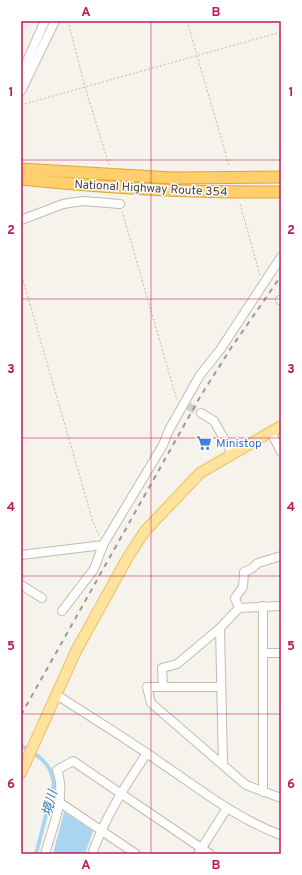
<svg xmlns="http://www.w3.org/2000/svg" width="302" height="875" font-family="Overpass,'Noto Sans JP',sans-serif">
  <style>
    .water { fill: #a9d4f2 }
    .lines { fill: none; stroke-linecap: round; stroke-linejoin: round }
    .minor-tunnel { stroke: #d4d0c8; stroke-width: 8; stroke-dasharray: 8 4; stroke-linecap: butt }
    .minor-casing { stroke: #c2bbae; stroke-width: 10 }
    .major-casing { stroke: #e6c16a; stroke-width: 12 }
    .highway-casing { stroke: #e0a43c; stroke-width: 13 }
    .path { stroke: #c4b79f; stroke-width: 1; stroke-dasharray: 2 2; stroke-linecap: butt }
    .minor { stroke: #fff; stroke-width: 8 }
    .major { stroke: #ffe39c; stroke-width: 10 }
    .highway { stroke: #ffcf6e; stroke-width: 11 }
    .rail { stroke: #9a9a9a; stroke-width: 2; stroke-dasharray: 5 5; stroke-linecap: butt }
    .grid { fill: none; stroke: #c2185b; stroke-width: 1; stroke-opacity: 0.55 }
    .labels { text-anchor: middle; stroke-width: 3; stroke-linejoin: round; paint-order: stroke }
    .street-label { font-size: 12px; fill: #4b4439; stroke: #fff }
    .shop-label { font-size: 12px; fill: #366cbe; stroke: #fff; text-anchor: start }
    .water-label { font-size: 13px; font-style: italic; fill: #2e7ab2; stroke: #fff }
    .neatline { fill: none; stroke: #c2185b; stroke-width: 1.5 }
    .grid-label { font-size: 13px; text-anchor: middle; font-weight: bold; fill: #c2185b }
  </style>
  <rect width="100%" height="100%" fill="#f6f3ec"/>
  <!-- water -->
  <g class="water">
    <path d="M21,743C40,755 52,760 56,784L38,854H34L52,784C49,763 38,758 21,748Z"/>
    <polygon points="64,812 93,831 85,854 53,854"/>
  </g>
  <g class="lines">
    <!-- minor-tunnel -->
    <polyline class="minor-tunnel" points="188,406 201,413"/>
    <!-- minor casing -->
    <g class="minor-casing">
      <g id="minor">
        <polyline points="21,74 45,21"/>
        <polyline points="21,91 55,21"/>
        <polyline points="21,220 63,204 83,201 120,204"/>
        <polyline points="280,300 281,301"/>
        <polyline points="201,413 214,421 232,453"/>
        <polyline points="271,432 281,452"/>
        <polyline points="21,555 103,545"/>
        <polyline points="21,585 42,598"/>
        <polyline points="263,606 263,792"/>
        <polyline points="239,608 235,598 243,587 244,572 251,569 258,563 281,556"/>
        <polyline points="62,611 94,569 103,545 163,445 169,430 200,375 220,350 281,257"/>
        <polyline points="263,653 281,653"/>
        <polyline points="163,687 162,668 177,664 220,628"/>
        <polyline points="220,687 147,687 151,703 246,785 281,798"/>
        <path d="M57,695C92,718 127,739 161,763C200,789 237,819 281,835"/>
        <polyline points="223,764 220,628 239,608 281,606"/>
        <polyline points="59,802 136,854"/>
        <path d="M45,854C52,828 67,796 57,770L73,761L210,854"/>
        <path d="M92,854C105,817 125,786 147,753"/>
        <polyline points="198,854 227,808"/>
      </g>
    </g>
    <!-- major casing -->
    <g class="major-casing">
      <polyline id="major" points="21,773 76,651 128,557 145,531 200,473 281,426"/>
    </g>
    <!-- highway casing -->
    <g class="highway-casing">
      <g id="highway">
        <polyline points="21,169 172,178 281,177"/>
        <path d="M21,179C108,188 194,193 281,192"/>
      </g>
    </g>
    <!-- path -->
    <g class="path">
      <polyline points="68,21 85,87 109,165"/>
      <polyline points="187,21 229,165"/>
      <polyline points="21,105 281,32"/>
      <polyline points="240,204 260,275"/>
      <polyline points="122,211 177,400"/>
      <polyline points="21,273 93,522 100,537"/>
    </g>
    <!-- minor -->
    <use href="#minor" class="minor"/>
    <!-- major -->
    <use href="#major" class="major"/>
    <!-- highway -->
    <use href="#highway" class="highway"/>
    <!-- rail -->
    <polyline class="rail" points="21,715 200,397 231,348 281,276"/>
  </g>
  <!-- grid -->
  <path class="grid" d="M151,21V854M21,160H281M21,299H281M21,438H281M21,576H281M21,714H281"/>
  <!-- icons -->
  <defs>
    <g id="supermarket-bare" transform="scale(1.2)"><path d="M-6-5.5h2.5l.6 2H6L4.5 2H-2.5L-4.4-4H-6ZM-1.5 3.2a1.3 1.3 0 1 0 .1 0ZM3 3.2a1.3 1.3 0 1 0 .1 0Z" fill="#3f7fe0" stroke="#fff" stroke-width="2.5" paint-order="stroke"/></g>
  </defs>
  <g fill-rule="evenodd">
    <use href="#supermarket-bare" x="204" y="443"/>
  </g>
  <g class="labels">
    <!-- street labels -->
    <g class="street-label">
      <text transform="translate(151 188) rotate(3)" y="4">National Highway Route 354</text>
    </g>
    <!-- shop labels -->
    <g class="shop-label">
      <text x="216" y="447">Ministop</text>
    </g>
    <!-- water labels -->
    <g class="water-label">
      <text transform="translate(49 803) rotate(-75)" y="5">境川</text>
    </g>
  </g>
  <!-- border -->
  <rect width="302" height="875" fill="none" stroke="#ffffff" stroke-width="44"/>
  <rect x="22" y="22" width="258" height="831" class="neatline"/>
  <g class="grid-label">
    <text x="86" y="16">A</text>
    <text x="216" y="16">B</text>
    <text x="11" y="96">1</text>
    <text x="291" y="96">1</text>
    <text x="11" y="234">2</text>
    <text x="291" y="234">2</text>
    <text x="11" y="373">3</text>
    <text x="291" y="373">3</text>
    <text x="11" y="511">4</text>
    <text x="291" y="511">4</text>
    <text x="11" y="650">5</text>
    <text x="291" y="650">5</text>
    <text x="11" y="788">6</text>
    <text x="291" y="788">6</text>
    <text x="86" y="869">A</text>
    <text x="216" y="869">B</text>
  </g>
</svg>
